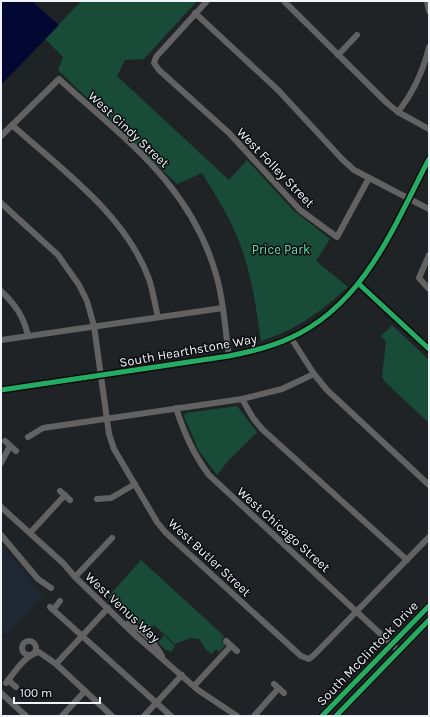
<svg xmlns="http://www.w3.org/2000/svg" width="430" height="717" font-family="Karla,sans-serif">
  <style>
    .built { fill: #202933 }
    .green { fill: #184b38 }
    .water { fill: #030833 }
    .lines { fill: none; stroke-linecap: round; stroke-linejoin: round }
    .minor { stroke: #626262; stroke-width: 6 }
    .tertiary { stroke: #626262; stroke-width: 7 }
    .secondary { stroke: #5c5a5c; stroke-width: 8 }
    .cycleway-casing { stroke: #090b0e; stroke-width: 8 }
    .cycleway { stroke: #26ab63; stroke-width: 5 }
    .labels { text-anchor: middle; stroke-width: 3; stroke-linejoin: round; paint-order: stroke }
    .street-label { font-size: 13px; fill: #f0f4f8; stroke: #090b0e }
    .park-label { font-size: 13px; fill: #6bddad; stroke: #090b0e }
  </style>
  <rect width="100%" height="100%" fill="#202326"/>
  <!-- built -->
  <polygon class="built" points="1,544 43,595 7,635 1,629"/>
  <!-- green -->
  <g class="green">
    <path d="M81,1H197L144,59L125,60L117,76L229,180L247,160L293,210L330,239L316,261L348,287C320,312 298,329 261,341C256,308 252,275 240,244C231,219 216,196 202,173L177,184L58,70L63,57L45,39Z"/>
    <polygon points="392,325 429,360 429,423 385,382 382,377 386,342 381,336"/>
    <polygon points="237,406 257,432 228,461 217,475 199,451 184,416 186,413"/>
    <polygon points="141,560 224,636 221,641 226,645 219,652 216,649 212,654 207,651 199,639 191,638 175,644 154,625 148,632 108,597"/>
    <polygon points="164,635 175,646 171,652 164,649 158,642"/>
  </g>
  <!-- water -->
  <polygon class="water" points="1,1 32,1 59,25 1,85"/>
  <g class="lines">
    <!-- minor -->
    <g class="minor">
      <polyline points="207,1 156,57 154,63 159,70 229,133 300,210 337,237 369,178"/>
      <polyline points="284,1 387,103 398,112 429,129"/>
      <polyline points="427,1 429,11"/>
      <polyline points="195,13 278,90 342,159 354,170 429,209"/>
      <polyline points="338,55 357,35"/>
      <path d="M398,112C414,92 423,72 429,47"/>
      <path d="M12,125C62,170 125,214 149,279C153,291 155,305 158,317"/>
      <path d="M1,136L59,79C125,140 192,185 217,278C224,303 225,330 229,356"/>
      <polyline points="1,203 58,255 79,285 87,301 94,326 109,434 114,449 157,522 165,532 301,656 309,659 314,655 429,537"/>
      <polyline points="429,255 419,278 429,289"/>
      <path d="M1,291C15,304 24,317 28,336"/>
      <polyline points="291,338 314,374 327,390 429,485"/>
      <polyline points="1,340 223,308"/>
      <polyline points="242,399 253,418 262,429 407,560"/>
      <path d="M176,408C184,433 193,454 209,475L399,651"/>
      <polyline points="28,437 43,428 242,399 282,389 314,374"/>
      <polyline points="5,441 16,451"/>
      <polyline points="1,463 10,446"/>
      <polyline points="60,491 70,500"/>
      <polyline points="97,499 111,498 135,484"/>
      <polyline points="1,507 63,563 75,577 135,635 198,690 237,716"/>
      <polyline points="30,533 65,495"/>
      <polyline points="1,535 38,579 51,588"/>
      <polyline points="75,577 112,538"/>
      <polyline points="50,607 171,716"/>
      <polyline points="53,610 60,601"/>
      <path d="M127,624C143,629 154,642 162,656"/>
      <polyline points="226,641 237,651"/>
      <circle cx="29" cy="648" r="7"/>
      <polyline points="56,664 108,608"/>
      <polyline points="8,680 16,687"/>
      <path d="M6,683C14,673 26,654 39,652L56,664L112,716"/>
      <polyline points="274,684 284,693"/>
      <polyline points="194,686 231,646"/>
      <polyline points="1,693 26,716"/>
      <polyline points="62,716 85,691"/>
      <polyline points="144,716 182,675"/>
      <polyline points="254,716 278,689"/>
    </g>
    <!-- tertiary -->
    <g class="tertiary">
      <polyline points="359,284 429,349"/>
      <path d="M1,390L229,356C250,352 271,347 290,338C364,305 394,226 429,159"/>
    </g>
    <!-- secondary -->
    <g class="secondary">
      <polyline points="322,716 429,606"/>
      <polyline points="336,716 429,620"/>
    </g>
    <!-- cycleway casing -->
    <g class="cycleway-casing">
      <g id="cycleway">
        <polyline points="359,284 429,349"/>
        <path d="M1,390L229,356C250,352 271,347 290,338C364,305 394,226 429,159"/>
        <polyline points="322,716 429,606"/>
        <polyline points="336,716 429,620"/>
      </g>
    </g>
    <!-- cycleway -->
    <use href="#cycleway" class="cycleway"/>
  </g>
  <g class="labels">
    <!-- street labels -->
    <g class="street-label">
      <text transform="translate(129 129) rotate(43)" y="5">West Cindy Street</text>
      <text transform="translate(276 167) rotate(46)" y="5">West Folley Street</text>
      <text transform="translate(188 350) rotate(-10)" y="5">South Hearthstone Way</text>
      <text transform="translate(284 529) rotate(42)" y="5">West Chicago Street</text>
      <text transform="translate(210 557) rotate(43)" y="5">West Butler Street</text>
      <text transform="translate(123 607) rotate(43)" y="5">West Venus Way</text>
      <text transform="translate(367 653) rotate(-46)" y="5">South McClintock Drive</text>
    </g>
    <!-- park labels -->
    <g class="park-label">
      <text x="281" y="254">Price Park</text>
    </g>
  </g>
  <!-- border -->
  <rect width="430" height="717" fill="none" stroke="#f0f4f8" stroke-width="4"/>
  <!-- scale -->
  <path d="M14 697v6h86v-6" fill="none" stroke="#f0f4f8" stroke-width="2"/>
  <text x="20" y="697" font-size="12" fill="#f0f4f8" stroke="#090b0e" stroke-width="3" paint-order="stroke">100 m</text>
</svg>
